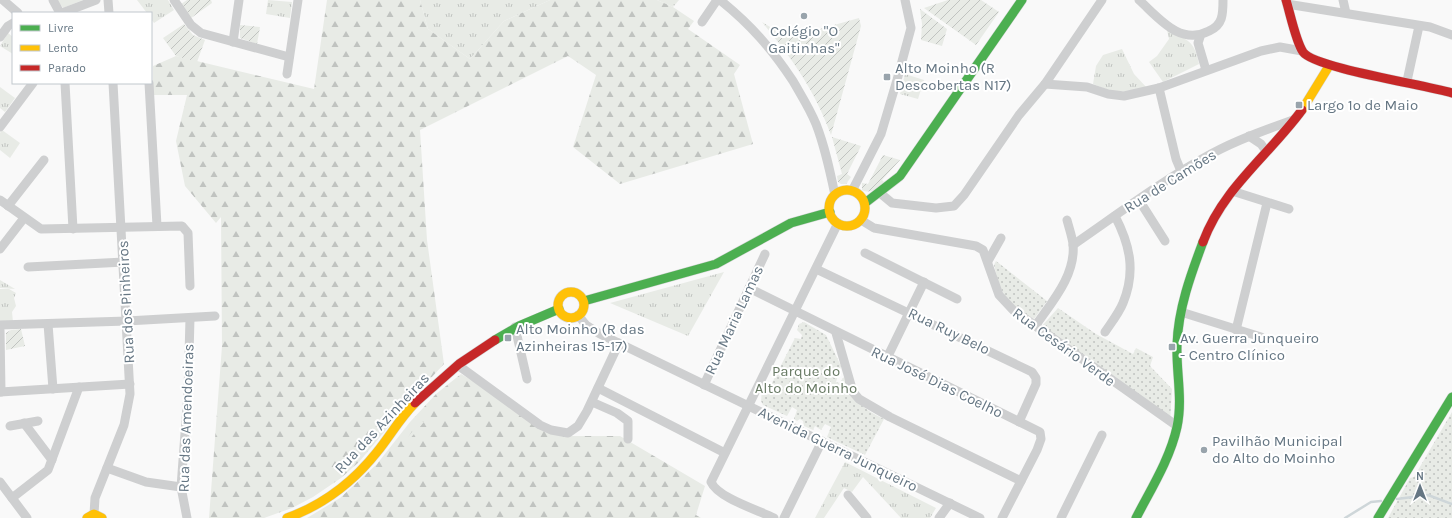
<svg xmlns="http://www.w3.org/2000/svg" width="1452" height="518" font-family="Karla,sans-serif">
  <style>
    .grass { fill: url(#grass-tufts) }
    .forest { fill: url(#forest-firs) }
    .park { fill: url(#park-dots) }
    .garden { fill: url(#garden-furrows) }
    .pitch { fill: #e8ebe6 }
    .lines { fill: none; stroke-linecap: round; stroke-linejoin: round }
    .stream { stroke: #ced6d9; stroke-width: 2.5 }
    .fast-casing { stroke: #d5d6d7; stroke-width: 10 }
    .slow-casing { stroke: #d5d6d7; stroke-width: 10 }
    .jam-casing { stroke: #d5d6d7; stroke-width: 10 }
    .street { stroke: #cecfd0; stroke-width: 9 }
    .fast { stroke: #4caf50; stroke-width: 9 }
    .slow { stroke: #ffc107; stroke-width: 9 }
    .jam { stroke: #c62828; stroke-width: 9 }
    .poi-dot { fill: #99a4ac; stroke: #fff; stroke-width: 1.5 }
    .labels { text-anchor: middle; stroke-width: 4; stroke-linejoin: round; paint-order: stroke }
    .poi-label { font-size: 15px; fill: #657683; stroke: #fff; text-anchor: start }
    .street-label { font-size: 15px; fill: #657683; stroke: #fff }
    .park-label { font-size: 15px; fill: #687a64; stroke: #fff }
  </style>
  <defs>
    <pattern id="grass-tufts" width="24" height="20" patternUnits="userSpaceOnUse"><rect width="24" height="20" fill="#e8ebe6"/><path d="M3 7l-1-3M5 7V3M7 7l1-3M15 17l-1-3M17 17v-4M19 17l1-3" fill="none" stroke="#c0c3c0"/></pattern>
    <pattern id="forest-firs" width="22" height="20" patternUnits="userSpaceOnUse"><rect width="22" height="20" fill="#e8ebe6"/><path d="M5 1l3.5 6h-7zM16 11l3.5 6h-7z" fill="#c0c3c0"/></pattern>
    <pattern id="park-dots" width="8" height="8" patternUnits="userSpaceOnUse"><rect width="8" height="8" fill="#e8ebe6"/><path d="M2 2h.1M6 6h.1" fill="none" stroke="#c0c3c0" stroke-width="1.8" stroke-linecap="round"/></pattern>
    <pattern id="garden-furrows" width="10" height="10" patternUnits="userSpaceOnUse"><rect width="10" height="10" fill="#e8ebe6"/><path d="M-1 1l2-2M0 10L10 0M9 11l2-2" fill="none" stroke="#c0c3c0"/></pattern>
  </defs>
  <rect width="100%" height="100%" fill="#f9f9f9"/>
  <!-- grass -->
  <g class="grass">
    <polygon points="57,0 83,0 63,8"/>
    <polygon points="137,0 168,0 174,10 154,23 151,19 151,13 147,13"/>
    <polygon points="268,0 292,2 290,18 266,14"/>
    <polygon points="420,0 550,0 504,21 470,59 428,29"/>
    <polygon points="657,0 679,0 673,7"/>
    <path d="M1167,30C1187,39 1195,41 1199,64L1163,82L1149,62L1157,56L1169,39Z"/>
    <polygon points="8,33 13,37 13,54 0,46"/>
    <polygon points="1122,49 1134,74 1148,89 1113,92 1093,84 1096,66 1103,55"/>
    <polygon points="905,74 924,80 918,99 900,94"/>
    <polygon points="0,87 15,98 5,112 0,108"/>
    <polygon points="2,130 20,143 10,158 0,150 0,133"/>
    <polygon points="724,272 688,336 610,303"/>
    <polygon points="0,280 15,289 0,288"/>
    <polygon points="0,289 9,289 16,293 14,298 16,306 12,312 13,322 0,322"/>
    <polygon points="845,462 936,508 930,518 901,518 863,477 852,492 844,488 824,518 815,518"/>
  </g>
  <!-- forest -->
  <g class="forest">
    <polygon points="327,0 420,0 428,29 470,59 504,21 550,0 657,0 673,7 694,21 688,29 740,65 734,74 753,144 620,184 573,147 596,75 568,56 420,130 427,240 444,364 416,394 359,462 341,478 313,497 292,508 264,518 209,518 222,346 221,217 216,223 185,186 176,141 187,95 153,95 153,66 176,56 314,89"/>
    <polygon points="461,374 565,436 620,436 705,486 696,515 701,518 307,518 340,498 377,464 410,422 436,394"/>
  </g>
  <!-- park -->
  <g class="park">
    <path d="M996,261L1047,301L1034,319C1005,304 1001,294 994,265Z"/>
    <polygon points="1058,308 1096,334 1133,354 1136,348 1153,357 1150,366 1172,389 1170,423 1041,327"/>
    <path d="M804,322L826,335L841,366L836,382L839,383L844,377C856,401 859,407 884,419L865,455L827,437L831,427L825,424L821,430L815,426L813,430L804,426L803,421L800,419L797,421L794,419L797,410L792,407L787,416L763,405L761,401L762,389L769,387L773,381L795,338L801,339L802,335L797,330L799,324Z"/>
    <polygon points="1452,412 1452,518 1388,518 1410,478 1414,477"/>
  </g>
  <!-- garden -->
  <g class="garden">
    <polygon points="187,0 211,0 212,3 191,18 181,4"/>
    <polygon points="948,0 981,0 999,12 976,45 924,8"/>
    <polygon points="920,9 947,29 942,46 921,40 922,24"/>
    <path d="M859,18L861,26L831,135C814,89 793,60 762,22L788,38Z"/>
    <polygon points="184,24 193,35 205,40 197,62 176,56 163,38"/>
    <polygon points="240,25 260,27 257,44 240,38"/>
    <polygon points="832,137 861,146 847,174 851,177 846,184 841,184 838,182 837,176 842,174"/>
    <path d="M883,155L900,160L882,180L884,182C877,187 871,195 862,190V183L868,184Z"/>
    <polygon points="21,329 25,346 6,350 6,333 11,330"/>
  </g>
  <!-- pitch -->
  <polygon class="pitch" points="421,421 424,422 404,446 402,444"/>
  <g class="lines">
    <!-- stream -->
    <g class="stream">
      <polyline points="1397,499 1428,495 1452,504"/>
      <polyline points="1345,518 1371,502 1381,501"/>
    </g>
    <!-- fast casing -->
    <g class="fast-casing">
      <g id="fast">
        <polyline points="865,203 900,176 1022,0"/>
        <polyline points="584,301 716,264 791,223 830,212"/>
        <polyline points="495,340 519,326 559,309"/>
        <path d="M1136,518C1151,489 1170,459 1177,427C1183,399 1176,372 1177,345C1178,309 1191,274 1203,242"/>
        <polyline points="1378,518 1452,397"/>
      </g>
    </g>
    <!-- slow casing -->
    <g class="slow-casing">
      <g id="slow">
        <polyline points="1302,110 1329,66"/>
        <circle cx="847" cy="208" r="18"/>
        <circle cx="571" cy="305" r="13"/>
        <polyline points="87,518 94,514 102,518"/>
        <path d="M287,518C323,505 354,481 377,452C390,436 400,418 415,403"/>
      </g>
    </g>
    <!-- jam casing -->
    <g class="jam-casing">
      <g id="jam">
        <path d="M1286,0C1290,13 1296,42 1303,52C1314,68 1426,85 1452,93"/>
        <path d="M1203,242C1223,188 1269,155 1302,110"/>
        <polyline points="415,403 459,364 495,340"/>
      </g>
    </g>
    <!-- street -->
    <g class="street">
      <polyline points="3,0 18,13"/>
      <polyline points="53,0 60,13"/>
      <polyline points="108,0 109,13"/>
      <polyline points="174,0 191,25 201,33 289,57"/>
      <path d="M720,0C751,25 771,48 793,81C801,95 810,109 816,124C825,147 830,171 835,195"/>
      <path d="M1139,0C1159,18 1180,46 1209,31C1223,25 1223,14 1223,0"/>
      <polyline points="1343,0 1346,13"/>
      <polyline points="1287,4 1430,27 1452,35"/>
      <polyline points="62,13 96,0"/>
      <polyline points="702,22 717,0"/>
      <polyline points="0,37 8,26 13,23"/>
      <polyline points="1200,37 1198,43 1206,70"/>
      <polyline points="233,42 239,0"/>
      <polyline points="287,74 298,0"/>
      <polyline points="1407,81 1419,26"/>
      <polyline points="65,83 73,229"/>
      <polyline points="149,83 157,226"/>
      <polyline points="1045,84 1087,87 1108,94 1124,96 1159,88 1261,51 1280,47 1302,51"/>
      <polyline points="1159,88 1176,159 1181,171"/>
      <polyline points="0,127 33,83"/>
      <polyline points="1249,136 1261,144 1266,151"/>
      <polyline points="852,191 881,134 897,80 911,28 905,0"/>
      <polyline points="1232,191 1289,209"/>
      <polyline points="880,193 892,203 936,208 954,206 964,195 1019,115 1045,84 1102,0"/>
      <polyline points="0,200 41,229 182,226 188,233 190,286"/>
      <polyline points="1139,200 1165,241"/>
      <polyline points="8,206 44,160"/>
      <polyline points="861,220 874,228 976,246 983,250 999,295 1013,310 1177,426"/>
      <path d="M1073,245C1118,214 1163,180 1211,154C1237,140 1265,130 1293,120"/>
      <polyline points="0,249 24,218"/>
      <polyline points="865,253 957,299"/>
      <polyline points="988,261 1001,238"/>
      <polyline points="28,267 124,262"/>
      <polyline points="816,269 1032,372 1036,378 1036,384 1019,422"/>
      <polyline points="749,288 1040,432 1041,439 1037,450 1002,518"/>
      <polyline points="1181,312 1261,337"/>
      <polyline points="578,315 586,325 600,334 980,518"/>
      <polyline points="48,324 53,389"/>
      <polyline points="0,325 127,321 215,316"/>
      <path d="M1036,325C1052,302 1076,275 1073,244C1072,236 1069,228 1067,220"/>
      <polyline points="515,327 527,379"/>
      <polyline points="0,330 1,392"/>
      <polyline points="1236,330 1267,203"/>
      <path d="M1105,332C1111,323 1119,313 1123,303C1136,271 1130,245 1115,216"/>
      <polyline points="836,333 853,392 859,399 890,417 1021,481"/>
      <polyline points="887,358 924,282"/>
      <polyline points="459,366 540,425 551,430 568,433 578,426 587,411 619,343"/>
      <polyline points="704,385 765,254"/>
      <polyline points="598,388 725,453"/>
      <polyline points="0,392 130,384"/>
      <polyline points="592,402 617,413 628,421 628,439"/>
      <polyline points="24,423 52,460"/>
      <polyline points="10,426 38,421"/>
      <polyline points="107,468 146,482 181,487"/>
      <polyline points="0,482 27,518"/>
      <polyline points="848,495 867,518"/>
      <polyline points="12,498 48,470 79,387"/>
      <polyline points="94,514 95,498 124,425 130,394 113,83"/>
      <polyline points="187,518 181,487 188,393 190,318"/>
      <path d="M774,518C758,510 718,498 711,482L838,223"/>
      <polyline points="784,518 822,441"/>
      <polyline points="939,518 950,503"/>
      <polyline points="1061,518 1102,435"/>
    </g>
    <!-- fast -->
    <use href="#fast" class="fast"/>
    <!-- slow -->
    <use href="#slow" class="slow"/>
    <!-- jam -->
    <use href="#jam" class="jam"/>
  </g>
  <!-- markers -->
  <g class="poi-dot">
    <circle cx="804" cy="16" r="4"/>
    <rect x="883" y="73" width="8" height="8" rx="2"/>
    <rect x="1295" y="101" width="8" height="8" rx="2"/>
    <rect x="504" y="334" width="8" height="8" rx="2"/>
    <rect x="1168" y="343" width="8" height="8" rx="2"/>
    <circle cx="1204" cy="450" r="4"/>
  </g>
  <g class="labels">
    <!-- poi labels -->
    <g class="poi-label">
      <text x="804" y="36" text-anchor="middle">Colégio "O<tspan x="804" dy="17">Gaitinhas"</tspan></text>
      <text x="895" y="73">Alto Moinho (R<tspan x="895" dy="17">Descobertas N17)</tspan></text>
      <text x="1307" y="110">Largo 1º de Maio</text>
      <text x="516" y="334">Alto Moinho (R das<tspan x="516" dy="17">Azinheiras 15-17)</tspan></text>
      <text x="1180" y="343">Av. Guerra Junqueiro<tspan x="1180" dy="17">- Centro Clínico</tspan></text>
      <text x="1212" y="446">Pavilhão Municipal<tspan x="1212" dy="17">do Alto do Moinho</tspan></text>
    </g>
    <!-- street labels -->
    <g class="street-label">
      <text transform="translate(1170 181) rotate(-32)" y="5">Rua de Camões</text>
      <text transform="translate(126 302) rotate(-93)" y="5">Rua dos Pinheiros</text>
      <text transform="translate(734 320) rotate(-65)" y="5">Rua Maria Lamas</text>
      <text transform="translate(949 331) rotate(26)" y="5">Rua Ruy Belo</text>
      <text transform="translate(1064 347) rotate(36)" y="5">Rua Cesário Verde</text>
      <text transform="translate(937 382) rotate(26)" y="5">Rua José Dias Coelho</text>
      <text transform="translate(186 418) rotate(-88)" y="5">Rua das Amendoeiras</text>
      <text transform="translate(382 423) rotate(-47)" y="5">Rua das Azinheiras</text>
      <text transform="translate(838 449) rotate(26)" y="5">Avenida Guerra Junqueiro</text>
    </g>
    <!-- park labels -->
    <g class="park-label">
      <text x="806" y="376">Parque do<tspan x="806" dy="17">Alto do Moinho</tspan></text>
    </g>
  </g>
  <!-- legend -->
  <rect x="12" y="12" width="140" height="72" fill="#ffffff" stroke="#c1c8cd"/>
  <rect x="20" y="25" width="20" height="6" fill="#4caf50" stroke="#c1c8cd"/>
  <text x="48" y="32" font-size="12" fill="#657683">Livre</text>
  <rect x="20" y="45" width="20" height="6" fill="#ffc107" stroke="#c1c8cd"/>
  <text x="48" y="52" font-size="12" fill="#657683">Lento</text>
  <rect x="20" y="65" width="20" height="6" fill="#c62828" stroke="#c1c8cd"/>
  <text x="48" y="72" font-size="12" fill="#657683">Parado</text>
  <!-- north arrow -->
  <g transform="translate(1420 486)" stroke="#ffffff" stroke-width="3" paint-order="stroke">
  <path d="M0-3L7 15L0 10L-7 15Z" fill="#657683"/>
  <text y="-6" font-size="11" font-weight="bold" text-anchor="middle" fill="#657683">N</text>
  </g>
</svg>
